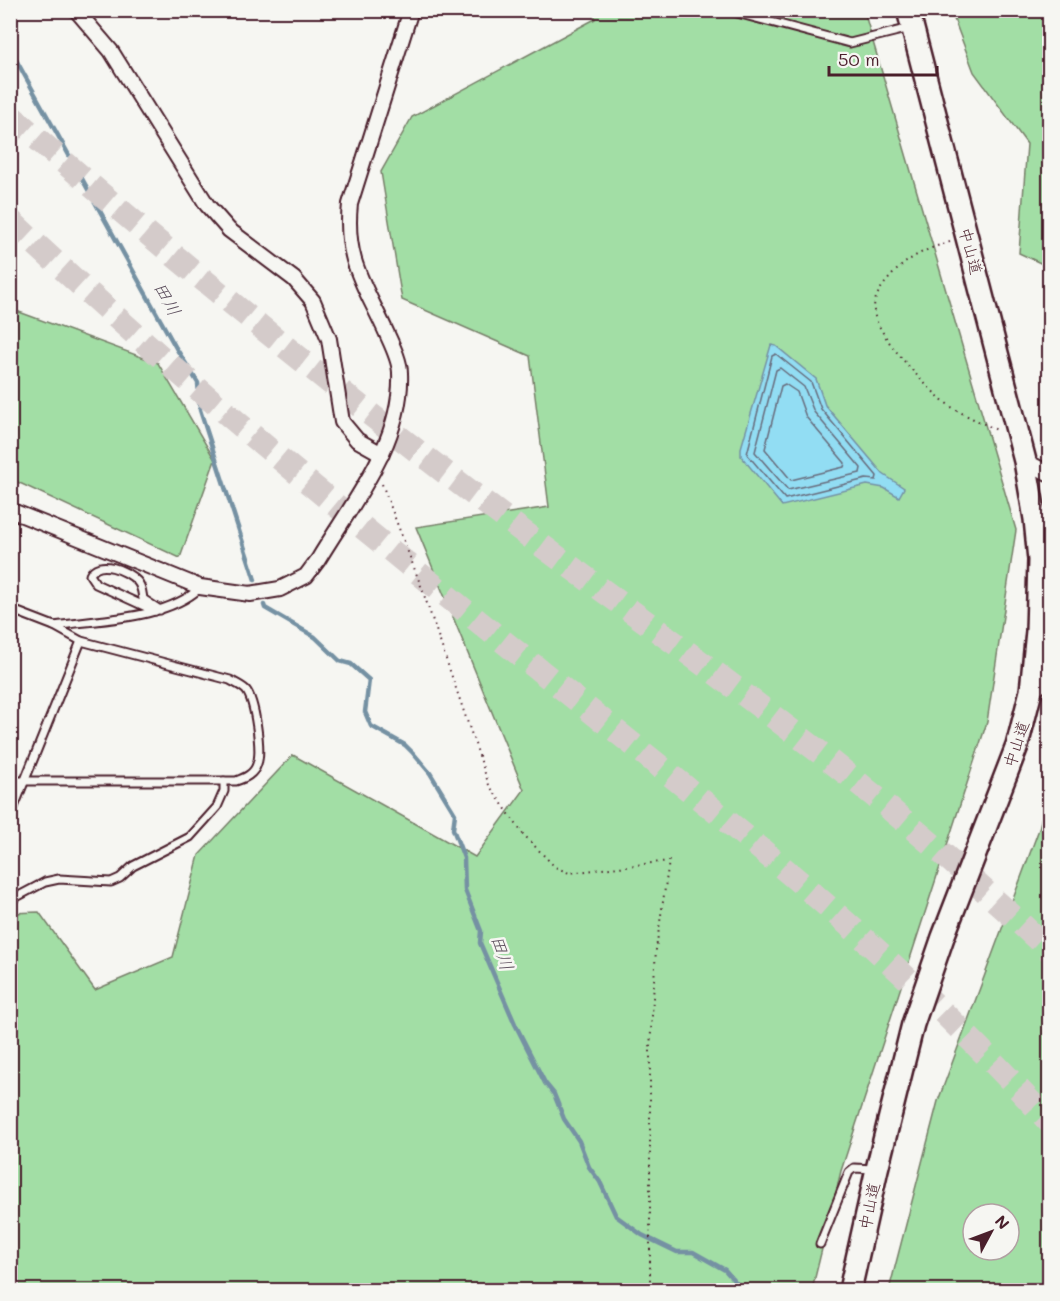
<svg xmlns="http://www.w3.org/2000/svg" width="1060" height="1301" font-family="Mali,'Klee One',sans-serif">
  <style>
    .green { fill: #a2dea5; stroke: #767e68; stroke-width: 1.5; fill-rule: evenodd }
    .water { fill: #92ddf3; stroke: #7591a3; stroke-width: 1.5 }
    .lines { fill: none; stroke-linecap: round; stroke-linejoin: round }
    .shore { stroke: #676b7b; stroke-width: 1.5 }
    .stream { stroke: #7591a3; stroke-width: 4.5 }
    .motorway-tunnel { stroke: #d4cbca; stroke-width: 24; stroke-dasharray: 24 12; stroke-linecap: butt }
    .service-casing { stroke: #4a1f2b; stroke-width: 11 }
    .minor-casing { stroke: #4a1f2b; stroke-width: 18 }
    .trunk-casing { stroke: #4a1f2b; stroke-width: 26 }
    .path { stroke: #4a1f2b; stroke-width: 2; stroke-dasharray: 1.5 4.5; stroke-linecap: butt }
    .service { stroke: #f6f6f2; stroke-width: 7 }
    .minor { stroke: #f6f6f2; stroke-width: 14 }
    .trunk { stroke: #f6f6f2; stroke-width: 21 }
    .labels { text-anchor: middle; stroke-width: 5; stroke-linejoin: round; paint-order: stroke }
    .street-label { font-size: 16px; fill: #4a1f2b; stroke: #f6f6f2 }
    .water-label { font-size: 18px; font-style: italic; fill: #5c4e5d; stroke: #f6f6f2 }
  </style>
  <rect width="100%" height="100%" fill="#f6f6f2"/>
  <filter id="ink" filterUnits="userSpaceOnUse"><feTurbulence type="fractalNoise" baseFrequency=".0167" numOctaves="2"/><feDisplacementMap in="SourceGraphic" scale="12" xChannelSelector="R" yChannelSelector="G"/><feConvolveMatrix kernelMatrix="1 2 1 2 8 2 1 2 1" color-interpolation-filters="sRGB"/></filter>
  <g filter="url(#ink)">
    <!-- green -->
    <g class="green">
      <polygon points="594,11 864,11 1016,530 987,722 841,1171 812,1290 11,1290 10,913 39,912 95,990 173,957 199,855 293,755 475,857 524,790 416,527 549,507 530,356 402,300 381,172 412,117 595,19"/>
      <polygon points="951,11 1049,11 1049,267 1019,253 1027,144 974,72"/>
      <polygon points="11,309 158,363 215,460 180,558 11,479"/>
      <path d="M1049,786V1290H889L938,1101L1039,829ZM973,1214H1009V1250H973Z"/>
    </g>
    <!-- water -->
    <polygon class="water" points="771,345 776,346 816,379 825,405 883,474 904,488 899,497 884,488 867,485 782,506 741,456 741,448"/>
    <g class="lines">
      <!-- shore -->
      <g class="shore">
        <polygon points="776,354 811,382 821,409 877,476 876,480 866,479 785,499 747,454 772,356"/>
        <polygon points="780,368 804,387 814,412 861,468 860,473 788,490 755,452 776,370"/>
        <polygon points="785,384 797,392 806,417 845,463 844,467 791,480 765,449 781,386"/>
      </g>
      <!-- stream -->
      <g class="stream">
        <polyline points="10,49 176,348 198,383 200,410 255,580"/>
        <polyline points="264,605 265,608 315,637 340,661 351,664 369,680 365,712 371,726 405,745 413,753 430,773 455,814 453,829 464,858 465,890 481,931 480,943 515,1024 545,1083 554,1094 564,1119 579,1141 589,1167 600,1182 616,1216 642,1235 677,1252 693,1252 725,1270 738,1285 756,1290"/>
      </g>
      <!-- motorway-tunnel -->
      <g class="motorway-tunnel">
        <path d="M10,115C165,251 324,381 488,505C586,580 687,650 784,725C877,795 965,871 1050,951"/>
        <path d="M10,220C165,366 329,501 494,634C687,788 883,938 1050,1123"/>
      </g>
      <!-- service casing -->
      <g class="service-casing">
        <g id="service">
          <polyline points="726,10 850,43 910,28"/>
          <path d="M10,609L54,626L81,641L230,680C235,683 242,686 246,690C255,701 262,751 257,764C254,774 245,778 236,781H19L10,783"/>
          <path d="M155,611L96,584L90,575C98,558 127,570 137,581C142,586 142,593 143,599L160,610"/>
          <path d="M54,626C99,619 165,620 200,588"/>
          <polyline points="10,817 81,641"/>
          <polyline points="11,900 45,882 59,879 111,882 120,878 133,866 190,837 217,807 224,791 224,781"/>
          <polyline points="820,1244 849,1172 854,1168 874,1169"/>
        </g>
      </g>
      <!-- minor casing -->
      <g class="minor-casing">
        <g id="minor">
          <polyline points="76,10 111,51 207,205 229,230 294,279 313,301 329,339 342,422 357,440 382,454"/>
          <polyline points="1025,461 1050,474"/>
          <path d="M10,510L200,587L250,594L280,589L306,576L318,560C352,503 403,442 400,373C400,361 392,345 387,334C365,285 344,261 350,204L411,10"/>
          <polyline points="1031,691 1050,679"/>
        </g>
      </g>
      <!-- trunk casing -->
      <g class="trunk-casing">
        <polyline id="trunk" points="850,1290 877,1169 913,1024 943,937 1017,746 1031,691 1037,631 1039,560 1035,519 1025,461 908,10"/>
      </g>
      <!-- path -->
      <g class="path">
        <path d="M950,242C928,248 908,257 892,275C883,285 873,296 874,311C875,334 930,392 950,406C965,416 983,423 999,431"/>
        <polyline points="382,484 421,586 489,785 523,834 555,867 569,873 669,861 656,949 650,1048 650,1290"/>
      </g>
      <!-- service -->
      <use href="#service" class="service"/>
      <!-- minor -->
      <use href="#minor" class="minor"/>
      <!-- trunk -->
      <use href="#trunk" class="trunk"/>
    </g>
  </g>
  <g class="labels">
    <!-- street labels -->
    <g class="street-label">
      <text transform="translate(971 251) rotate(75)" y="6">中山道</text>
      <text transform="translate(1016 744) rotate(-72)" y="6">中山道</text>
      <text transform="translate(869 1206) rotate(-78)" y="6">中山道</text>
    </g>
    <!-- water labels -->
    <g class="water-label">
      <text transform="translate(167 299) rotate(61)" y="6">田川</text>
      <text transform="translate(502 953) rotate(72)" y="6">田川</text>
    </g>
  </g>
  <!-- margin -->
  <rect width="1060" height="1301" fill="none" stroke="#f6f6f2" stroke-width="36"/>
  <rect x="18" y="18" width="1024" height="1265" fill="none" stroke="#4a1f2b" stroke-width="2" filter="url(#ink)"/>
  <!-- north arrow -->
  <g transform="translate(991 1232) rotate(49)"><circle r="28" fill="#f6f6f2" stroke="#b1a0a2" stroke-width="1.5"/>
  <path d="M0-4.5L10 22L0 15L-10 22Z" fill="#4a1f2b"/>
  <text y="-9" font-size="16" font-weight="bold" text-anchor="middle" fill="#4a1f2b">N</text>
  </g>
  <!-- scale -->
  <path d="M829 66v9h108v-9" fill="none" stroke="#4a1f2b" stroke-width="3"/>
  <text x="838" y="66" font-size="18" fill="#4a1f2b" stroke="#f6f6f2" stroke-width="4.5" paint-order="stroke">50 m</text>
</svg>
